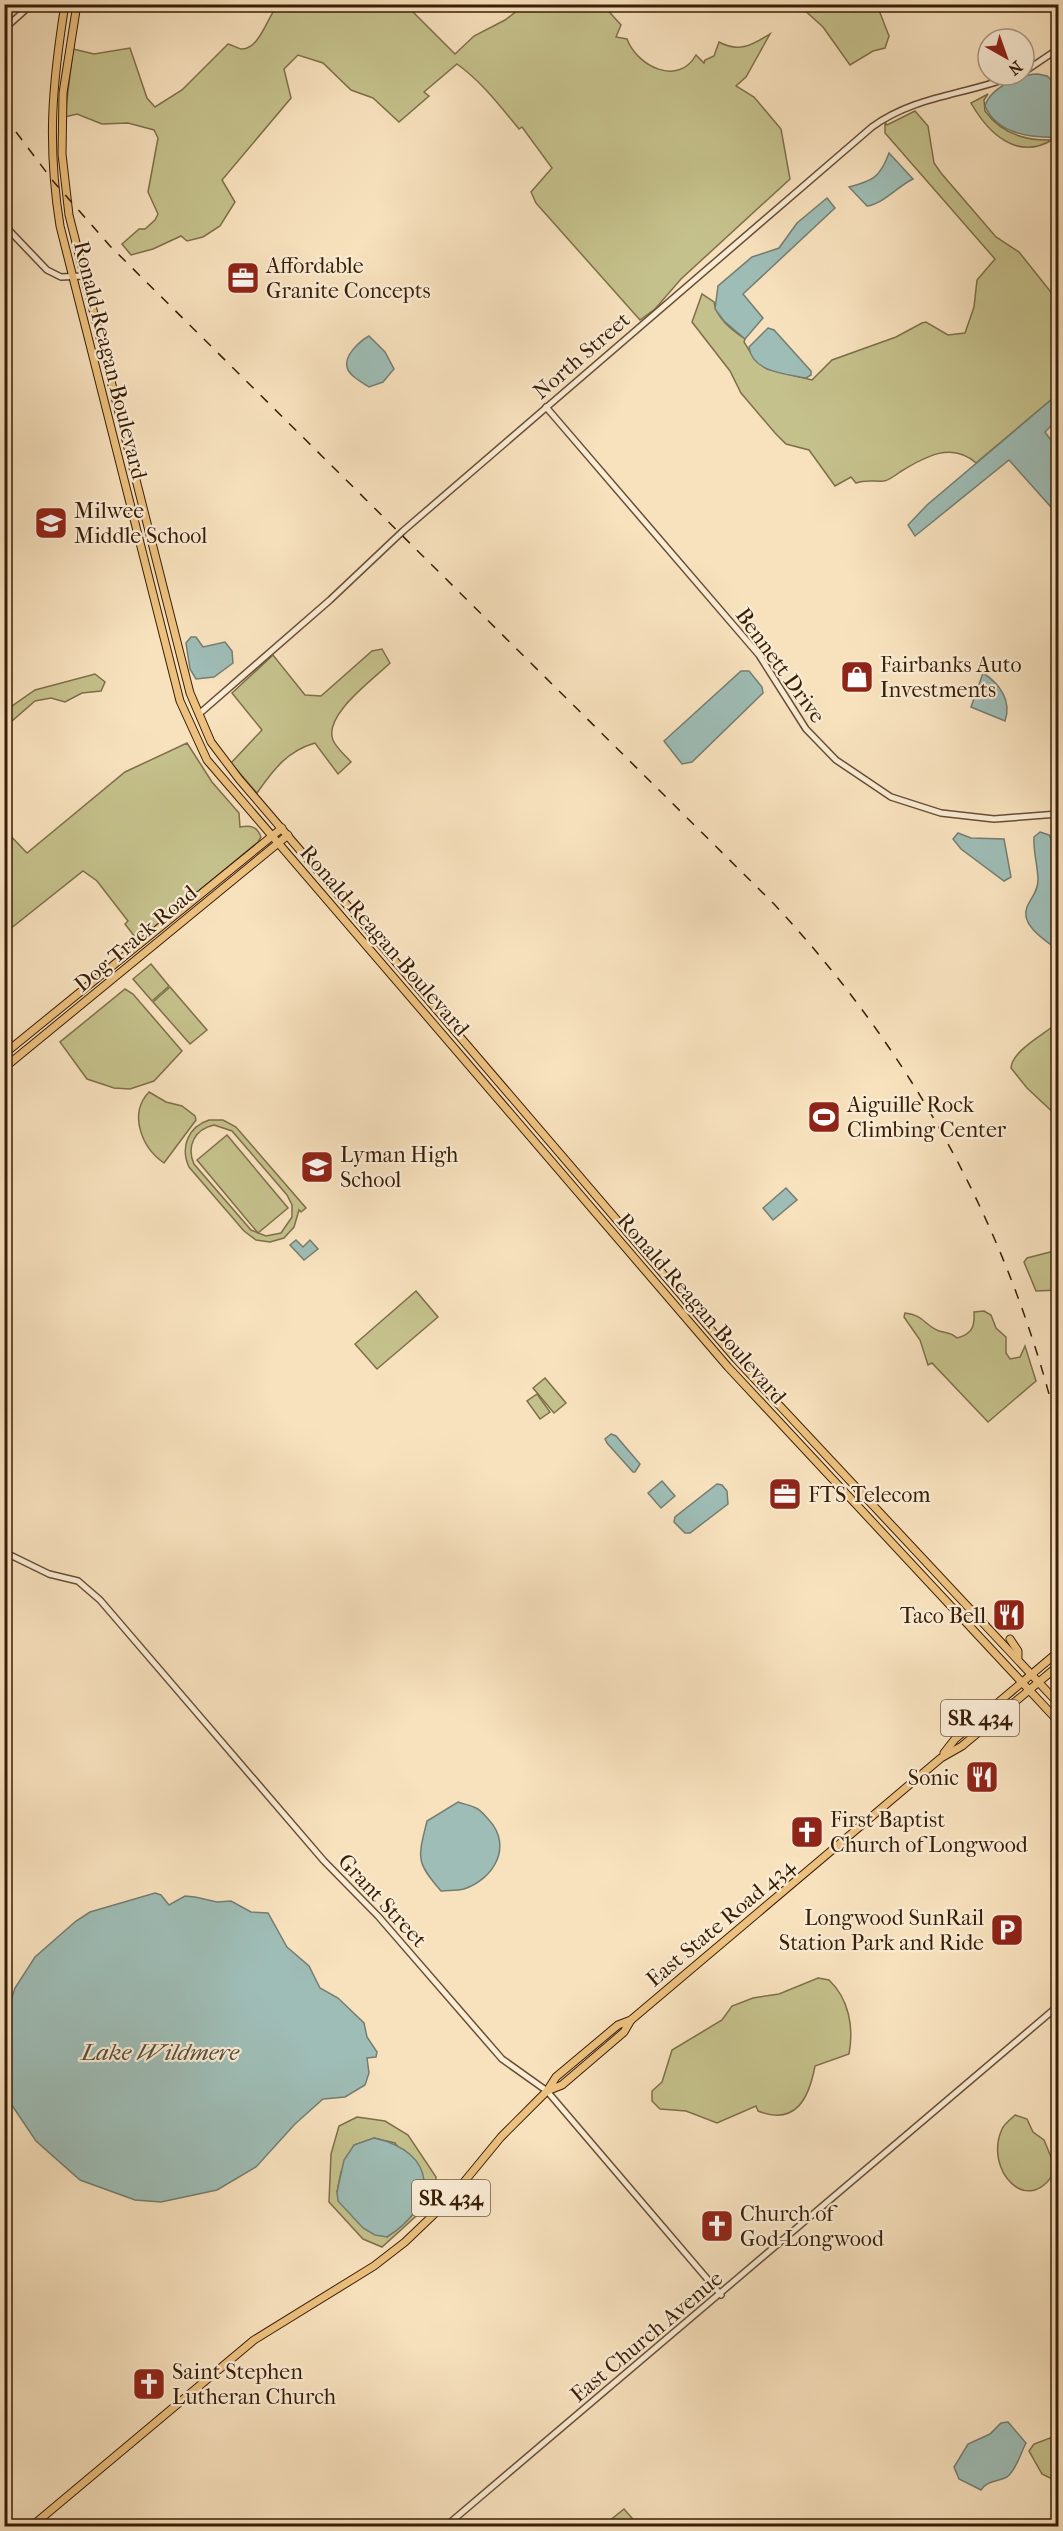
<svg xmlns="http://www.w3.org/2000/svg" width="1063" height="2531" font-family="'IM FELL French Canon',serif">
  <style>
    .green { fill: #c5c18c; stroke: #7e6f49; stroke-width: 1.5; fill-rule: evenodd }
    .water { fill: #9ebdb6; stroke: #757d70; stroke-width: 1.5 }
    .lines { fill: none; stroke-linecap: round; stroke-linejoin: round }
    .minor-casing { stroke: #684e34; stroke-width: 8 }
    .major-casing { stroke: #381d06; stroke-width: 9 }
    .minor { stroke: #faecd5; stroke-width: 5 }
    .major { stroke: #ecc17f; stroke-width: 7 }
    .rail { stroke: #381d06; stroke-width: 1.5; stroke-dasharray: 10 10; stroke-linecap: butt }
    .labels { text-anchor: middle; stroke-width: 4.5; stroke-linejoin: round; paint-order: stroke }
    .shield { fill: #faecd5; stroke: #725b44; stroke-width: 1.5 }
    .shield-label { font-size: 21px; font-weight: bold; fill: #381d06 }
    .poi-label { font-size: 22px; fill: #381d06; stroke: #faecd5; text-anchor: start }
    .street-label { font-size: 22px; fill: #381d06; stroke: #faecd5 }
    .water-label { font-size: 24px; font-style: italic; fill: #574d3b; stroke: #faecd5 }
  </style>
  <rect width="100%" height="100%" fill="#f8e2be"/>
  <filter id="stains"><feTurbulence type="fractalNoise" baseFrequency=".00333" numOctaves="4"/><feColorMatrix values="0 0 0 0 .2 0 0 0 0 .09 0 0 0 0 .02 0 0 0 .5 -.17"/></filter>
  <radialGradient id="worn" r=".72"><stop offset=".6" stop-color="#630" stop-opacity="0"/><stop offset="1" stop-color="#630" stop-opacity=".3"/></radialGradient>
  <!-- green -->
  <g class="green">
    <path d="M278,5H406L455,54L474,36L505,20L525,5H603L621,25L616,37L627,39C637,66 678,87 696,55L704,63L705,60L714,56L719,42C739,53 752,45 770,34L746,77L736,86L754,97L781,129L790,179L681,279L655,309L640,320L536,203L531,192L552,168L522,127L519,129C500,106 482,82 457,64L424,92L429,96L399,122L373,98L351,90L323,63L298,55L284,69L291,98L222,180L235,202L220,226L203,237L187,241L181,236L153,249L131,255L122,244L139,229H145L155,220L158,214L148,192L158,138L154,130L128,123L102,124L77,114L65,117L73,49L94,54L130,48L147,98L155,107L182,90L228,44C232,45 239,49 242,49C260,49 268,15 278,5Z"/>
    <polygon points="803,5 877,5 889,36 885,48 873,51 850,65 823,27 801,7"/>
    <path d="M988,94L984,100L985,111C1001,133 1025,141 1052,140C1017,161 988,133 971,103Z"/>
    <path d="M915,111L928,126L934,163L941,173L996,237L1019,252L1058,301V394L976,463C952,441 924,457 900,472C896,475 889,480 884,481C874,482 866,479 856,483L851,477L835,486L809,450L786,444L775,433L741,393L730,371L692,322L702,294L714,302C716,318 732,330 745,339L744,342L755,360L767,369L812,380L832,360L896,337L922,323L926,322L948,335L965,333L974,307L977,280L995,259L885,133V122L887,125Z"/>
    <path d="M382,649L390,663C374,679 323,715 333,740C336,748 346,756 351,762L338,774L315,743C287,751 273,770 257,793L231,763L262,730L232,693L273,655L305,695L321,696L372,651Z"/>
    <polygon points="95,674 105,682 101,691 82,693 65,702 51,698 35,701 5,727 5,711 35,690"/>
    <path d="M187,743L212,782L239,813L240,827C250,825 257,826 261,837L258,842L138,941L125,924L128,921L97,881L83,871L5,933V830L27,853L125,772Z"/>
    <polygon points="151,964 169,986 152,1001 133,979"/>
    <polygon points="170,987 207,1030 190,1044 153,1002"/>
    <polygon points="125,989 133,994 182,1051 154,1081 130,1089 114,1088 87,1079 60,1042"/>
    <path d="M1056,1024H1058V1117L1027,1088L1011,1068C1012,1051 1043,1035 1056,1024Z"/>
    <path d="M149,1092L166,1102L182,1106L195,1116L196,1120L164,1163C142,1148 128,1114 149,1092Z"/>
    <path d="M209,1120H223L236,1127L306,1208L301,1212L299,1210L294,1227L284,1238L270,1242L256,1240L244,1231L189,1167C180,1147 188,1127 209,1120ZM214,1125L232,1131L287,1195L292,1205V1217L281,1233L266,1236L251,1230L194,1164C186,1146 195,1129 214,1125Z"/>
    <polygon points="227,1135 288,1208 258,1233 197,1160"/>
    <polygon points="1058,1250 1058,1290 1036,1291 1024,1262 1027,1258"/>
    <polygon points="416,1291 438,1317 377,1369 355,1344"/>
    <path d="M984,1311L991,1315L996,1328L1006,1337V1353L1010,1359L1020,1357L1025,1346L1036,1381L988,1422L932,1363L928,1365L920,1340L904,1317L905,1313C924,1315 925,1326 939,1331C946,1333 951,1332 957,1338C972,1334 975,1327 974,1312Z"/>
    <polygon points="545,1378 566,1403 554,1413 533,1388"/>
    <polygon points="537,1394 550,1412 540,1419 527,1401"/>
    <path d="M818,1978L829,1980C849,1999 854,2027 849,2054L815,2066C809,2098 796,2126 758,2111L756,2106L717,2123L686,2111L660,2109L652,2101V2091L662,2082L672,2050L722,2020L732,2006L753,1998L779,1994Z"/>
    <path d="M1015,2115L1027,2119L1033,2132L1044,2140L1056,2169C1030,2220 983,2171 1002,2129C1004,2124 1011,2119 1015,2115Z"/>
    <path d="M357,2117L385,2121L408,2135L436,2177L435,2199L382,2247L363,2239L329,2202L331,2154L339,2126ZM374,2138L395,2143L426,2186C419,2211 408,2223 387,2237L337,2192L341,2172L354,2145Z"/>
    <polygon points="1058,2435 1058,2480 1056,2481 1042,2474 1029,2451 1034,2444"/>
    <polygon points="624,2509 639,2526 603,2526"/>
  </g>
  <!-- water -->
  <g class="water">
    <path d="M1038,74L1047,76L1058,86L1057,137C1030,138 997,134 985,106C990,88 1021,74 1038,74Z"/>
    <path d="M889,153L913,179C898,186 883,204 867,206L849,187C872,181 880,178 889,153Z"/>
    <polygon points="827,198 835,208 743,294 763,318 745,339 724,321 715,309 718,286 752,257 779,248 797,223"/>
    <path d="M768,328L774,330L811,371V375L806,378C786,374 752,372 749,347Z"/>
    <path d="M369,336L385,352L394,369L383,382L369,387C362,382 349,376 347,367C344,355 360,341 369,336Z"/>
    <polygon points="1058,394 1058,419 1045,432 1058,450 1058,515 1009,460 915,536 908,525 927,505"/>
    <polygon points="191,637 196,637 203,647 225,642 232,651 233,663 214,677 196,679 190,669 186,643"/>
    <polygon points="741,671 749,671 762,687 763,693 692,762 682,764 664,741"/>
    <path d="M983,673C1000,684 1012,701 1005,721L971,707Z"/>
    <path d="M1040,832L1049,835L1054,843L1058,943L1054,947C1043,939 1020,924 1027,907C1031,897 1038,892 1038,880C1038,866 1033,852 1034,837Z"/>
    <polygon points="958,833 971,838 1004,839 1011,877 1004,881 961,849 953,839"/>
    <polygon points="786,1188 797,1200 773,1220 763,1208"/>
    <polygon points="296,1240 303,1247 310,1240 318,1249 304,1260 290,1245"/>
    <polygon points="611,1434 616,1436 640,1464 635,1472 633,1472 607,1443 605,1439"/>
    <polygon points="662,1481 675,1496 661,1508 648,1493"/>
    <polygon points="717,1484 722,1485 727,1491 728,1504 690,1533 685,1533 674,1522 675,1517"/>
    <path d="M458,1802C463,1804 470,1805 476,1808C481,1810 485,1816 489,1820C513,1846 494,1879 464,1889C457,1891 448,1890 441,1891C415,1861 418,1858 427,1821Z"/>
    <polygon points="155,1893 161,1895 169,1905 185,1896 195,1897 217,1902 231,1901 251,1912 268,1913 287,1947 309,1966 320,1988 338,1998 364,2023 367,2037 377,2052 376,2057 367,2058 369,2073 365,2085 345,2097 323,2099 295,2124 256,2167 217,2190 161,2202 135,2200 80,2180 36,2141 5,2095 5,2019 15,1988 35,1957 76,1921 90,1912"/>
    <path d="M374,2138C438,2152 439,2204 387,2237L375,2235L363,2228L338,2201L337,2192L344,2160L354,2145Z"/>
    <path d="M1008,2422L1026,2443C1021,2452 1016,2471 1007,2477C997,2482 988,2480 981,2490L959,2479L954,2467L968,2444L990,2434L1001,2423Z"/>
  </g>
  <g class="lines">
    <!-- minor casing -->
    <g class="minor-casing">
      <g id="minor">
        <polyline points="4,29 32,4"/>
        <polyline points="1024,72 1058,49"/>
        <polyline points="4,225 47,270 61,277 83,276"/>
        <polyline points="546,407 759,655 806,729 836,760 891,797 941,813 994,819 1058,814"/>
        <path d="M199,714L330,600L403,531L872,127C916,95 967,95 1016,75"/>
        <polyline points="4,1552 49,1574 78,1581 100,1600 324,1861 378,1916 502,2059 547,2091 721,2295"/>
        <polyline points="446,2526 1058,2006"/>
      </g>
    </g>
    <!-- major casing -->
    <g class="major-casing">
      <g id="major">
        <path d="M65,4C52,86 47,144 60,226L180,701L207,760L728,1367L1058,1721"/>
        <polyline points="77,4 63,93 62,154 69,215 190,693 211,742 239,779 736,1359 1058,1703"/>
        <polyline points="4,1054 282,828"/>
        <polyline points="4,1068 288,835"/>
        <polyline points="1010,1639 1018,1651 1018,1657"/>
        <polyline points="944,1753 955,1739 1058,1652"/>
        <polyline points="547,2091 562,2085 624,2032 631,2020"/>
        <polyline points="32,2526 254,2340 374,2266 405,2242 450,2199 501,2137 547,2091 556,2077 618,2025 631,2020 941,1758 962,1746 1058,1666"/>
      </g>
    </g>
    <!-- minor -->
    <use href="#minor" class="minor"/>
    <!-- major -->
    <use href="#major" class="major"/>
    <!-- rail -->
    <path class="rail" d="M4,116L53,181L110,246L774,904C913,1053 1010,1230 1058,1429"/>
  </g>
  <!-- icons -->
  <defs>
    <g id="office-square" transform="scale(1.725)"><rect x="-9" y="-9" width="18" height="18" rx="4" fill="#8f2418" stroke="#faecd5"/><path d="M-6-3h4V-5.5h4V-3h4V5H-6ZM-1-4.5V-3h2v-1.5ZM-6 0V1H6V0Z" fill="#fff"/></g>
    <g id="school-square" transform="scale(1.725)"><rect x="-9" y="-9" width="18" height="18" rx="4" fill="#8f2418" stroke="#faecd5"/><path d="M0-5L7-2L0 1L-7-2ZM-4 1L0 2.5L4 1V4Q0 6-4 4Z" fill="#fff"/></g>
    <g id="shop-square" transform="scale(1.725)"><rect x="-9" y="-9" width="18" height="18" rx="4" fill="#8f2418" stroke="#faecd5"/><path d="M-5-2.5h2.3a2.7 3.5 0 0 1 5.4 0H5L5.5 6h-11ZM-1.5-2.5h3a1.5 2.3 0 0 0-3 0Z" fill="#fff"/></g>
    <g id="stadium-square" transform="scale(1.725)"><rect x="-9" y="-9" width="18" height="18" rx="4" fill="#8f2418" stroke="#faecd5"/><path d="M0-5a6.5 5 0 1 0 0 10a6.5 5 0 1 0 0-10ZM-3.5-1.8h7v3.6h-7Z" fill="#fff"/></g>
    <g id="restaurant-square" transform="scale(1.725)"><rect x="-9" y="-9" width="18" height="18" rx="4" fill="#8f2418" stroke="#faecd5"/><path d="M-5-6h1v4h1v-4h1v4h1v-4h1v5L-1.5 .5V6h-2V.5L-5-1ZM5-6V6H3V1.5H1.5Q1.5-4 5-6Z" fill="#fff"/></g>
    <g id="church-square" transform="scale(1.725)"><rect x="-9" y="-9" width="18" height="18" rx="4" fill="#8f2418" stroke="#faecd5"/><path d="M-1.2-6h2.4v3.5h3.3v2.4h-3.3V6h-2.4V-.1h-3.3v-2.4h3.3Z" fill="#fff"/></g>
    <g id="parking-square" transform="scale(1.725)"><rect x="-9" y="-9" width="18" height="18" rx="4" fill="#8f2418" stroke="#faecd5"/><path d="M-3.5-5.5H1a3.5 3.5 0 0 1 0 7H-1V5.5H-3.5ZM-1-3.4V-.6H.8a1.4 1.4 0 0 0 0-2.8Z" fill="#fff"/></g>
  </defs>
  <g fill-rule="evenodd">
    <use href="#office-square" x="243" y="278"/>
    <use href="#school-square" x="51" y="523"/>
    <use href="#shop-square" x="857" y="677"/>
    <use href="#stadium-square" x="824" y="1117"/>
    <use href="#school-square" x="317" y="1167"/>
    <use href="#office-square" x="785" y="1494"/>
    <use href="#restaurant-square" x="1009" y="1615"/>
    <use href="#restaurant-square" x="982" y="1777"/>
    <use href="#church-square" x="807" y="1832"/>
    <use href="#parking-square" x="1007" y="1930"/>
    <use href="#church-square" x="717" y="2226"/>
    <use href="#church-square" x="149" y="2384"/>
  </g>
  <g class="labels">
    <!-- shield labels -->
    <g class="shield">
      <rect x="941" y="1700" width="78" height="36" rx="4.5"/>
      <rect x="412" y="2180" width="78" height="36" rx="4.5"/>
    </g>
    <g class="shield-label">
      <text x="980" y="1725">SR 434</text>
      <text x="451" y="2205">SR 434</text>
    </g>
    <!-- poi labels -->
    <g class="poi-label">
      <text x="266" y="273">Affordable<tspan x="266" dy="25">Granite Concepts</tspan></text>
      <text x="74" y="518">Milwee<tspan x="74" dy="25">Middle School</tspan></text>
      <text x="880" y="672">Fairbanks Auto<tspan x="880" dy="25">Investments</tspan></text>
      <text x="847" y="1112">Aiguille Rock<tspan x="847" dy="25">Climbing Center</tspan></text>
      <text x="340" y="1162">Lyman High<tspan x="340" dy="25">School</tspan></text>
      <text x="808" y="1502">FTS Telecom</text>
      <text x="986" y="1623" text-anchor="end">Taco Bell</text>
      <text x="959" y="1785" text-anchor="end">Sonic</text>
      <text x="830" y="1827">First Baptist<tspan x="830" dy="25">Church of Longwood</tspan></text>
      <text x="984" y="1925" text-anchor="end">Longwood SunRail<tspan x="984" dy="25">Station Park and Ride</tspan></text>
      <text x="740" y="2221">Church of<tspan x="740" dy="25">God-Longwood</tspan></text>
      <text x="172" y="2379">Saint Stephen<tspan x="172" dy="25">Lutheran Church</tspan></text>
    </g>
    <!-- street labels -->
    <g class="street-label">
      <text transform="translate(581 355) rotate(-41)" y="8">North Street</text>
      <text transform="translate(111 360) rotate(76)" y="8">Ronald Reagan Boulevard</text>
      <text transform="translate(781 665) rotate(54)" y="8">Bennett Drive</text>
      <text transform="translate(135 938) rotate(-40)" y="8">Dog Track Road</text>
      <text transform="translate(385 940) rotate(49)" y="8">Ronald Reagan Boulevard</text>
      <text transform="translate(702 1308) rotate(49)" y="8">Ronald Reagan Boulevard</text>
      <text transform="translate(383 1900) rotate(47)" y="8">Grant Street</text>
      <text transform="translate(720 1922) rotate(-40)" y="8">East State Road 434</text>
      <text transform="translate(646 2336) rotate(-40)" y="8">East Church Avenue</text>
    </g>
    <!-- water labels -->
    <g class="water-label">
      <text x="160" y="2060">Lake Wildmere</text>
    </g>
  </g>
  <!-- margin -->
  <rect width="1063" height="2531" fill="none" stroke="#f8e2be" stroke-width="24"/>
  <rect x="6" y="6" width="1051" height="2519" fill="none" stroke="#381d06" stroke-width="3"/>
  <rect x="12" y="12" width="1039" height="2507" fill="none" stroke="#381d06" stroke-width="1.5"/>
  <!-- north arrow -->
  <g transform="translate(1006 57) rotate(140)"><circle r="28" fill="#faecd5" stroke="#ac9982" stroke-width="1.5"/>
  <path d="M0-4.5L10 22L0 15L-10 22Z" fill="#8f2418"/>
  <text y="-9" font-size="16" font-weight="bold" text-anchor="middle" fill="#381d06">N</text>
  </g>
  <rect width="100%" height="100%" filter="url(#stains)"/>
  <rect width="100%" height="100%" fill="url(#worn)"/>
</svg>
